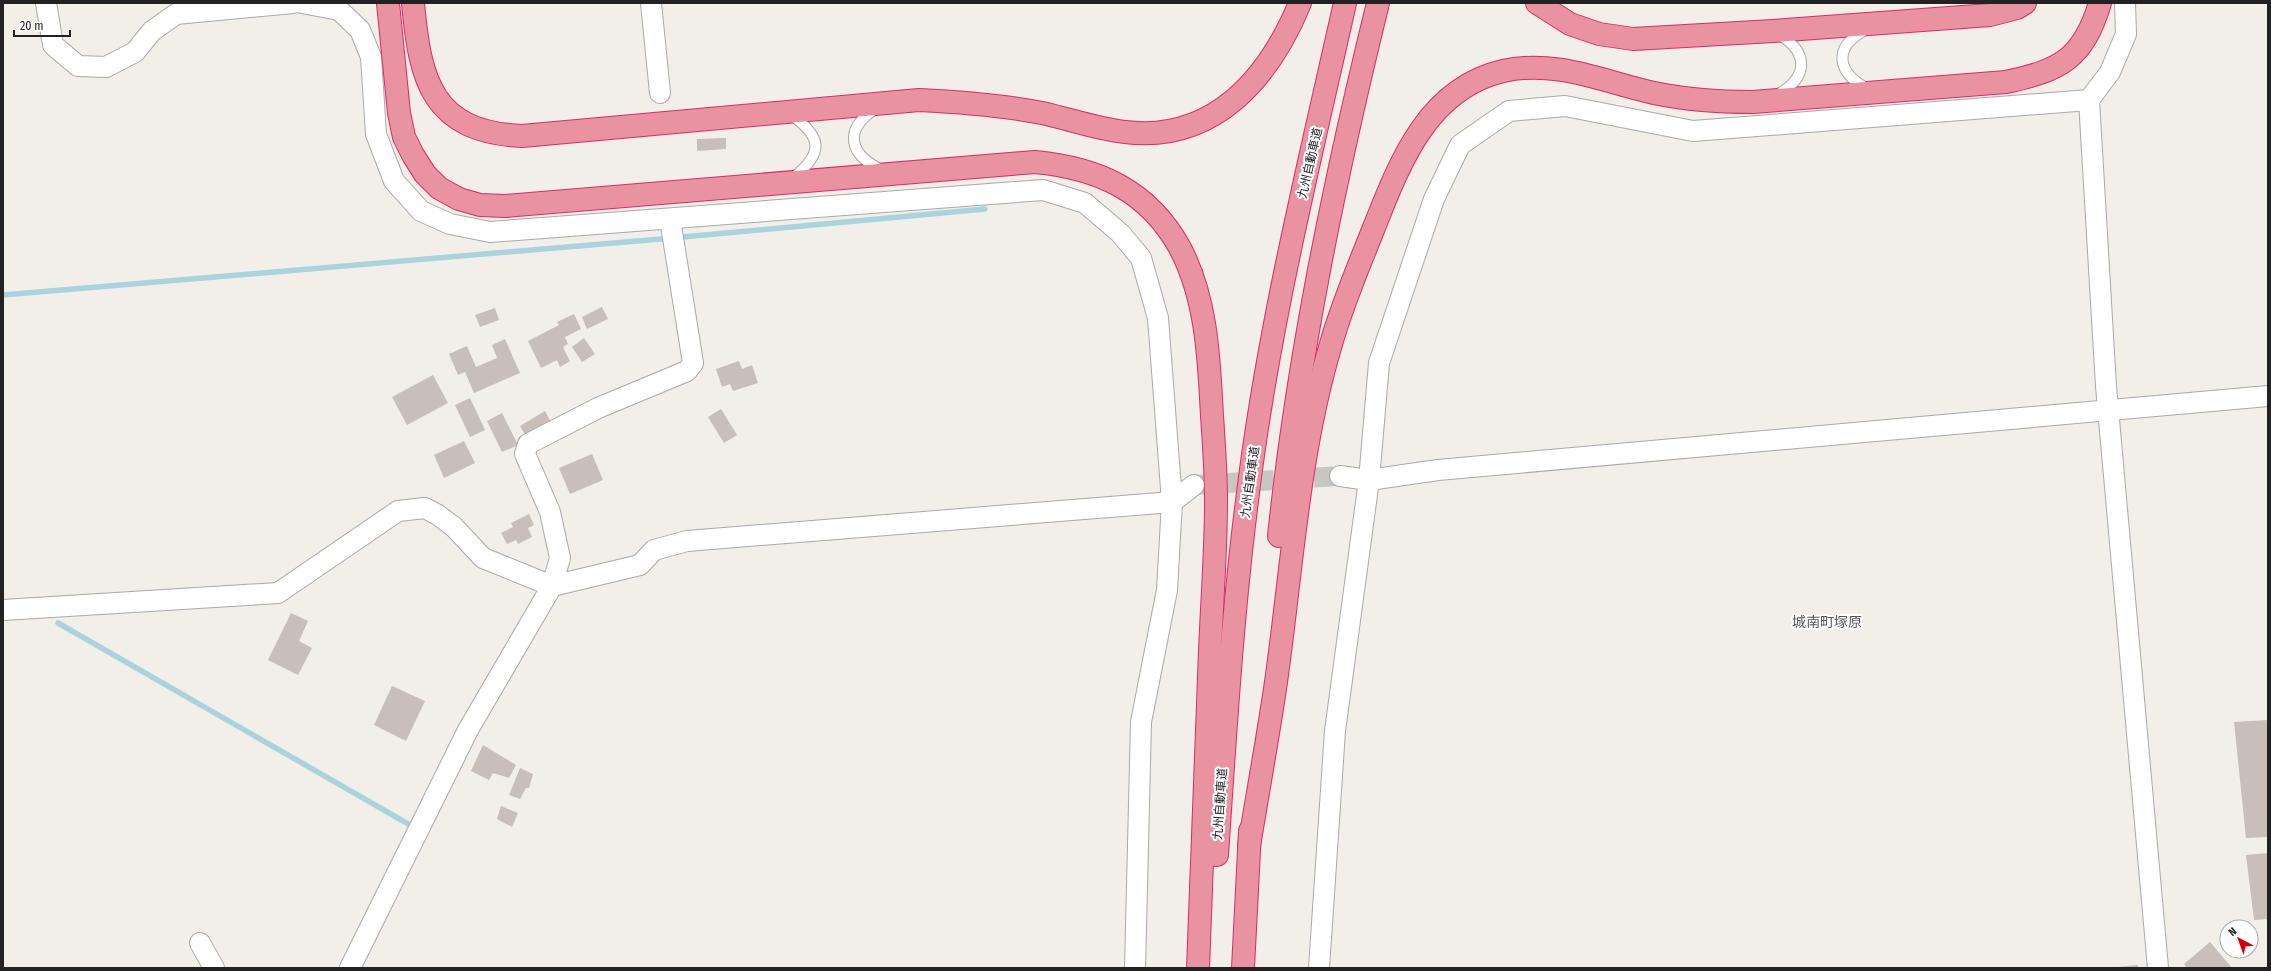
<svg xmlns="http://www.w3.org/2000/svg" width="2271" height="971" font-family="'Fira Sans Condensed','Noto Sans JP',sans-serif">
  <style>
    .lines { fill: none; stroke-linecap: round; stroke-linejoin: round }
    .stream { stroke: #aad3df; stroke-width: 5.5 }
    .building { fill: #c7bfb8 }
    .minor-tunnel { stroke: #c8c6c1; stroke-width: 20; stroke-dasharray: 20 10; stroke-linecap: butt }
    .service-casing { stroke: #a9a9a9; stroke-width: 12 }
    .minor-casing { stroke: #a9a9a9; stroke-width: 22 }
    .motorway-casing { stroke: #dc2a67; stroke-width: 24 }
    .service { stroke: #fff; stroke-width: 10 }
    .minor { stroke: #fff; stroke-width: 20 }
    .motorway { stroke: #e892a2; stroke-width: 22 }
    .labels { text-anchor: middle; stroke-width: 4; stroke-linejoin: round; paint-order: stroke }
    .street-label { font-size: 12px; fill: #222; stroke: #fff }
    .quarter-label { font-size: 14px; fill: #555; stroke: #fff }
  </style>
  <rect width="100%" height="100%" fill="#f2efe9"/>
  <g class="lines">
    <!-- stream -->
    <g class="stream">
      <polyline points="3,295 661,239 985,209"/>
      <polyline points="58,623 410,825"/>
    </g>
  </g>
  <!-- building -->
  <g class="building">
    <polygon points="726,138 726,149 697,151 697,139"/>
    <polygon points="602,307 608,319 587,329 582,317"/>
    <polygon points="495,308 499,320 480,327 475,315"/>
    <polygon points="574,314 581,329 565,337 568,344 563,347 570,361 560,367 557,360 541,368 528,341 559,325 557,322"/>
    <polygon points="584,338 595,354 582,362 572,347"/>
    <polygon points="505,339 520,373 474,393 465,372 458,375 449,354 467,346 476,367 497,358 492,345"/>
    <polygon points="739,361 742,369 752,365 758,383 733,391 730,384 722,387 716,369"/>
    <polygon points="433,375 448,403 407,425 392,397"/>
    <polygon points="470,398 485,430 470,437 455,405"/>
    <polygon points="721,409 737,435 724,443 708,417"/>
    <polygon points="545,411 552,424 527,438 520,426"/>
    <polygon points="502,413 518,445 502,452 487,421"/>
    <polygon points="464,441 475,463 444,478 434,455"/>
    <polygon points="592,454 603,480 570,494 559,468"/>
    <polygon points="529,514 534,525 528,528 532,537 518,544 516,540 507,544 501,533 513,527 511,523"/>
    <polygon points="291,613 308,621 299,641 312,648 298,675 268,660"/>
    <polygon points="392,686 425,701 406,741 374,725"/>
    <polygon points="2268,720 2268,837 2246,838 2234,722"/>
    <polygon points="483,745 516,765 509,778 493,773 489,780 471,771"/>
    <polygon points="520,768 533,774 529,788 526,788 520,799 509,795"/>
    <polygon points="501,806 518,813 512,827 497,819"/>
    <polygon points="2268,853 2268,919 2254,920 2246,855"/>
    <polygon points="2210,942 2232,968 2187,968 2184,964"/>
    <polygon points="2138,965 2138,968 2118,968 2118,967"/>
  </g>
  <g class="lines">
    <!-- minor-tunnel -->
    <polyline class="minor-tunnel" points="1194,485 1340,476"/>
    <!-- service casing -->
    <g class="service-casing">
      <g id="service">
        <path d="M1865,30C1832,48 1837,73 1868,89"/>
        <path d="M1777,95C1809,77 1809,52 1778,34"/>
        <path d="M875,109C843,130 849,155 882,170"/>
        <path d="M790,114C823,137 824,153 793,178"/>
      </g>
    </g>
    <!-- minor casing -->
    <g class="minor-casing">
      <g id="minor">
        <polyline points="46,3 53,45 78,66 106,67 135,52 152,31 176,14 293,3"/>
        <polyline points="302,3 339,10 360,30 371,57 376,134 394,181 421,211 450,224 490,232 1043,190 1085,203 1120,233 1141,258 1158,318 1172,502 1167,590 1141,722 1135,968"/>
        <polyline points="651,3 660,93"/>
        <polyline points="2125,3 2126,34 2110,72 2089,100 2106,386 2158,968"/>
        <polyline points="1340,476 1369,480 1438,470 2268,396"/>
        <polyline points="3,610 278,593 398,511 425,508 438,515 454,527 483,558 552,586 640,565 654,550 687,541 1172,502 1194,485"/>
        <polyline points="200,943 214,968"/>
        <polyline points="350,968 468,730 552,586 560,558 550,512 525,454 528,444 598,408 687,371 693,363 670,219"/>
        <polyline points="1319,968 1335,731 1369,480 1379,363 1434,199 1460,145 1509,111 1565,106 1693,131 2089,100"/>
      </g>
    </g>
    <!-- motorway casing -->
    <g class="motorway-casing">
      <g id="motorway">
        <path d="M388,3L399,113L404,137L413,155L425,174L439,188L459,199L480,205L505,206L1035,162C1098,168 1148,190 1180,248C1207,299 1209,359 1212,416C1214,444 1216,473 1216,502C1216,551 1212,601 1210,651C1206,757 1202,862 1198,968"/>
        <path d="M413,3C420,81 432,132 522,136L919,100C960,102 1001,105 1042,113C1070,119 1096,129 1125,132C1214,143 1269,78 1300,3"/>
        <polyline points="1537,3 1570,24 1599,34 1633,39 1773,31 1990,15 2017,8 2025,3"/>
        <path d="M1279,536C1298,356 1335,178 1378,3"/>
        <path d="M1249,846C1258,791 1268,737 1276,682C1292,569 1298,454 1331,344C1342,305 1358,268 1373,230C1399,165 1426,89 1503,71C1555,59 1604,82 1654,93C1687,100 1720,102 1753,102L2006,82C2061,70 2083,59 2100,3"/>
        <path d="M1217,855C1225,737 1232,618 1247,501C1267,333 1308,168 1345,3"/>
        <polyline points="1243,968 1250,831"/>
      </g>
    </g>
    <!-- service -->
    <use href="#service" class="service"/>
    <!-- minor -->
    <use href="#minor" class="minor"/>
    <!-- motorway -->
    <use href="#motorway" class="motorway"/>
  </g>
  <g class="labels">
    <!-- street labels -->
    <g class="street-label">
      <text transform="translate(1310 163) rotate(-77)" y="4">九州自動車道</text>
      <text transform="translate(1250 482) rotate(-82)" y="4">九州自動車道</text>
      <text transform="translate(1220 804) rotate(-86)" y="4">九州自動車道</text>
    </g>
    <!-- quarter labels -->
    <g class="quarter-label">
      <text x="1827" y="627">城南町塚原</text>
    </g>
  </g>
  <!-- border -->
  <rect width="2271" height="971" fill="none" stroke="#222222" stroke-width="8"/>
  <!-- north arrow -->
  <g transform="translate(2239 939) rotate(319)"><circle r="19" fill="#ffffff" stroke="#a7a7a7"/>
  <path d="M0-3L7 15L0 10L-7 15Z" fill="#d40000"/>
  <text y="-6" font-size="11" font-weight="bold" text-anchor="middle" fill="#222222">N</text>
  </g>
  <!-- scale -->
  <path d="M14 30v6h56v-6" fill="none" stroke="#222222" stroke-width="2"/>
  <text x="20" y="30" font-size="12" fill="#222222" stroke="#ffffff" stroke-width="3" paint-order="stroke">20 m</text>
</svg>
